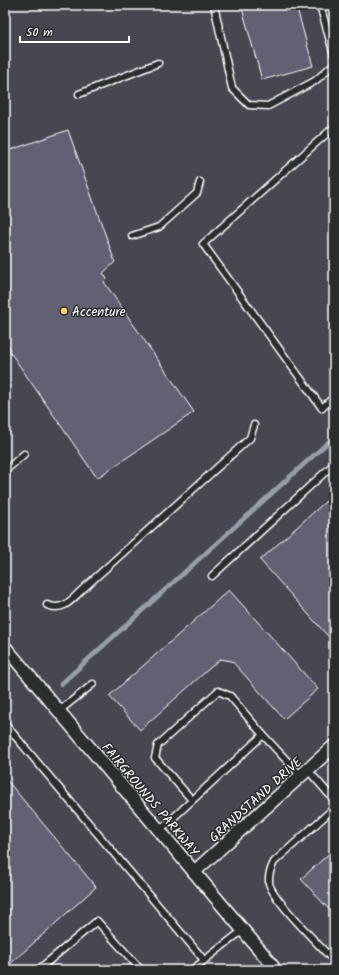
<svg xmlns="http://www.w3.org/2000/svg" width="339" height="975" font-family="Kalam,sans-serif">
  <style>
    .built { fill: #474751 }
    .lines { fill: none; stroke-linecap: round; stroke-linejoin: round }
    .stream { stroke: #94a0a9; stroke-width: 4.5 }
    .building { fill: #626073; stroke: #fff }
    .service-casing { stroke: #fff; stroke-width: 9 }
    .minor-casing { stroke: #fff; stroke-width: 15 }
    .service { stroke: #2a2d2e; stroke-width: 6 }
    .minor { stroke: #2a2d2e; stroke-width: 12 }
    .poi-dot { fill: #ffd166; stroke: #2a2d2e; stroke-width: 1.5 }
    .labels { text-anchor: middle; stroke-width: 3; stroke-linejoin: round; paint-order: stroke }
    .poi-label { font-size: 13px; fill: #fff; stroke: #2a2d2e; text-anchor: start }
    .street-label { font-size: 13px; fill: #fff; stroke: #2a2d2e }
  </style>
  <rect width="100%" height="100%" fill="#3b3c43"/>
  <filter id="ink" filterUnits="userSpaceOnUse"><feTurbulence type="fractalNoise" baseFrequency=".025" numOctaves="2"/><feDisplacementMap in="SourceGraphic" scale="8" xChannelSelector="R" yChannelSelector="G"/><feConvolveMatrix kernelMatrix="1 2 1 2 8 2 1 2 1" color-interpolation-filters="sRGB"/></filter>
  <g filter="url(#ink)">
    <!-- built -->
    <rect class="built" x="5" y="5" width="329" height="965"/>
    <g class="lines">
      <!-- stream -->
      <polyline class="stream" points="61,684 334,437"/>
    </g>
    <!-- building -->
    <g class="building">
      <polygon points="241,5 296,5 313,66 262,80"/>
      <polygon points="68,130 115,262 103,273 107,279 104,282 194,412 97,478 8,349 10,348 5,340 5,152"/>
      <polygon points="334,494 334,556 333,557 331,569 334,572 334,643 260,560"/>
      <polygon points="229,590 318,689 284,719 232,661 220,659 140,730 109,696"/>
      <polygon points="5,778 96,887 9,965 5,961"/>
      <polygon points="334,849 334,915 301,879"/>
    </g>
    <g class="lines">
      <!-- service casing -->
      <g class="service-casing">
        <g id="service">
          <polyline points="214,5 232,88 249,105 268,106 315,81 334,64"/>
          <polyline points="320,5 334,55"/>
          <polyline points="79,94 158,63"/>
          <polyline points="334,127 203,244 322,408 334,397"/>
          <polyline points="132,236 159,227 197,193 200,182"/>
          <polyline points="5,471 24,454"/>
          <polyline points="212,576 334,464"/>
          <path d="M47,605C64,612 72,599 84,588L250,438L254,425"/>
          <polyline points="59,711 93,684"/>
          <polyline points="5,724 204,960"/>
          <polyline points="308,770 334,800"/>
          <polyline points="192,800 155,758 158,745 218,691 230,696 263,735"/>
          <path d="M334,808L274,862C271,868 268,875 269,883C272,899 321,947 334,961"/>
          <polyline points="159,831 263,735 301,776"/>
          <polyline points="38,970 97,921 141,970"/>
          <polyline points="192,970 243,930"/>
        </g>
      </g>
      <!-- minor casing -->
      <g class="minor-casing">
        <g id="minor">
          <polyline points="5,647 269,961 275,970"/>
          <polyline points="194,872 334,746"/>
        </g>
      </g>
      <!-- service -->
      <use href="#service" class="service"/>
      <!-- minor -->
      <use href="#minor" class="minor"/>
    </g>
  </g>
  <!-- markers -->
  <circle class="poi-dot" cx="64" cy="311" r="4"/>
  <g class="labels">
    <!-- poi labels -->
    <g class="poi-label">
      <text x="72" y="316">Accenture</text>
    </g>
    <!-- street labels -->
    <g class="street-label">
      <text transform="translate(151 799) rotate(50)" y="5">FAIRGROUNDS PARKWAY</text>
      <text transform="translate(255 799) rotate(-42)" y="5">GRANDSTAND DRIVE</text>
    </g>
  </g>
  <!-- margin -->
  <rect width="339" height="975" fill="none" stroke="#2a2d2e" stroke-width="20"/>
  <rect x="10" y="10" width="319" height="955" fill="none" stroke="#fff" stroke-width="1.5" filter="url(#ink)"/>
  <!-- scale -->
  <path d="M20 36v6h109v-6" fill="none" stroke="#ffffff" stroke-width="2"/>
  <text x="26" y="36" font-size="12" fill="#ffffff" stroke="#2a2d2e" stroke-width="3" paint-order="stroke">50 m</text>
</svg>
